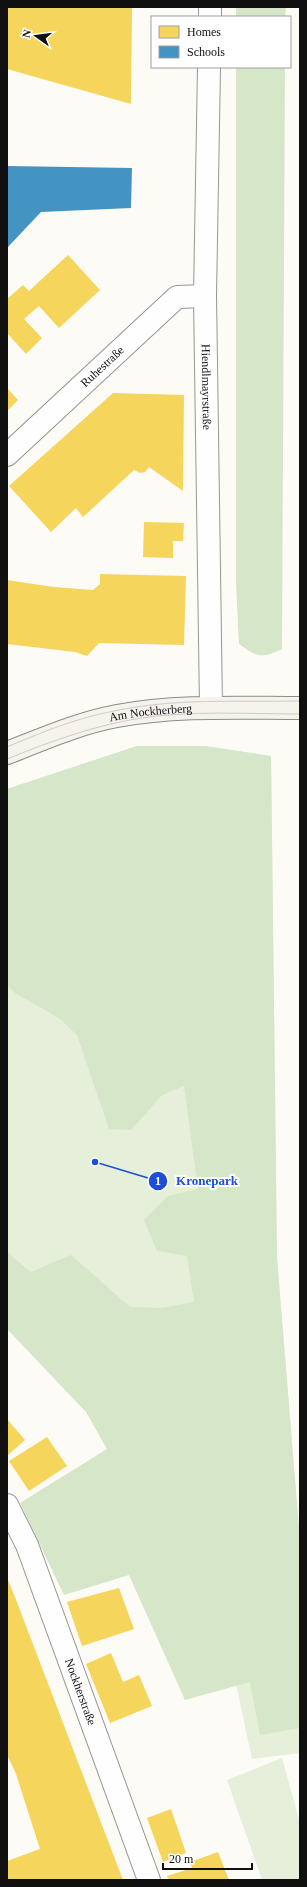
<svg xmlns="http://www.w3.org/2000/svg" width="307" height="1887" font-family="Georgia,serif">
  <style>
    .green { fill: #e5efd9 }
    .forest { fill: #d6e6c8 }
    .homes { fill: #f6d55c }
    .schools { fill: #4393c3 }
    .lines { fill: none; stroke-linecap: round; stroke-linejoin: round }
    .street-casing { stroke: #969694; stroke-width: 24 }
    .secondary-casing { stroke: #8d8c8a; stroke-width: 24 }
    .street { stroke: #fffefe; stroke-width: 22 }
    .secondary { stroke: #f4f3ec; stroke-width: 22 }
    .tram { stroke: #d6c8c7; stroke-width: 1 }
    .labels { text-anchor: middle; stroke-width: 4; stroke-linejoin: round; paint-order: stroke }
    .street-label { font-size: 12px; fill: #101010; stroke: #fff }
    .leader { fill: none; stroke: #1d4ed8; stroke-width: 1.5 }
    .callout-dot { fill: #1d4ed8; stroke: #fff; stroke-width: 1.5 }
    .mark-label { font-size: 12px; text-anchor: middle; font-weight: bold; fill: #fff }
    .callout-label { font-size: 13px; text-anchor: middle; font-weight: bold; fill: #1d4ed8; stroke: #fff; stroke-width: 4; stroke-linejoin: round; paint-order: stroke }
  </style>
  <rect width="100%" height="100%" fill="#fcfbf6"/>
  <!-- green -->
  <g class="green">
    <polygon points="137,746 205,746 271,756 277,1258 300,1541 300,1753 252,1759 207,1547 31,1272 7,1252 7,789"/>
    <polygon points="282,1758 300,1823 300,1880 262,1880 227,1780"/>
  </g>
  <!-- forest -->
  <g class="forest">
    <polygon points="236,7 286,7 285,17 236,17"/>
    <path d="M236,67H285L282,649C262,659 257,657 239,644L236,583Z"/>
    <polygon points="137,746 205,746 271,756 277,1258 300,1541 300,1728 260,1735 250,1682 185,1700 129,1575 64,1595 20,1503 107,1449 86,1412 7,1329 7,1252 31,1272 71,1255 130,1307 162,1308 194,1302 187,1256 157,1251 144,1220 168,1196 198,1189 184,1086 162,1095 131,1130 109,1129 77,1035 59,1018 15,993 7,985 7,789"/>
  </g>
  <!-- homes -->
  <g class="homes">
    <polygon points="7,7 132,7 131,104 7,69"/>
    <polygon points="68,255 100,290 59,328 39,306 24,319 42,338 26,354 7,333 7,299 23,285 29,291"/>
    <polygon points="7,388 18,400 7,411"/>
    <polygon points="113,393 184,395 183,491 149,467 145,472 140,473 134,470 83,517 76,508 51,532 9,486"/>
    <polygon points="144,522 184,523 183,541 173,541 173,558 143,557"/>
    <polygon points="100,574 186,576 184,645 99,643 87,656 75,652 7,644 7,580 54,587 93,590 100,584"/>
    <polygon points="7,1419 25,1440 7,1456"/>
    <polygon points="47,1437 67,1466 29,1491 9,1461"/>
    <polygon points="7,1578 15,1597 123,1880 7,1880 7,1861 40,1849 16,1774 7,1755"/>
    <polygon points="119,1588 134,1629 82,1646 67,1602"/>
    <polygon points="111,1653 123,1682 139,1675 152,1706 110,1723 86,1664"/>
    <polygon points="171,1809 186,1853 163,1862 147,1818"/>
    <polygon points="218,1852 229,1880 169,1880 167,1876 192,1868 190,1862"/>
  </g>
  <!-- schools -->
  <polygon class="schools" points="7,166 132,168 131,208 41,212 7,248"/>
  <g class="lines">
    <!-- street casing -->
    <g class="street-casing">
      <g id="street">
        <polyline points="210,17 210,7"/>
        <path id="s1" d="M209,67L205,296L211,707"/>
        <path id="s2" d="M7,455L177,297L205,296"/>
        <path id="s3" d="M7,1505L27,1545L149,1880"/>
      </g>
    </g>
    <!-- secondary casing -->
    <g class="secondary-casing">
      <g id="secondary">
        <path id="s4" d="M7,753C43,739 79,723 117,716C177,705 239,708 300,708"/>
      </g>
    </g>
    <!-- street -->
    <use href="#street" class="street"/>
    <!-- secondary -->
    <use href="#secondary" class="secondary"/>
    <!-- tram -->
    <g class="tram">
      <path d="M7,747C42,732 77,718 114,711C175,698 238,702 300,701"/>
      <path d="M7,759C49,742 90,727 135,719C189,710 246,714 300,714"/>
    </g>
  </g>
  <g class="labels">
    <!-- street labels -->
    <g class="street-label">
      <text dy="4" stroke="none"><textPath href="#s2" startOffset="130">Ruhestraße</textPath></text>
      <text dy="4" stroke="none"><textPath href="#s1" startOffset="320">Hiendlmayrstraße</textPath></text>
      <text dy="4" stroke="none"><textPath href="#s4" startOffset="150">Am Nockherberg</textPath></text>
      <text dy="4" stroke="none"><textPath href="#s3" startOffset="201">Nockherstraße</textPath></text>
    </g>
  </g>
  <!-- callouts -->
  <path class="leader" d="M95 1162L158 1181"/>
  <g class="callout-dot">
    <circle cx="95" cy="1162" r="4"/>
    <circle cx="158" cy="1181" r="10"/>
  </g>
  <g class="mark-label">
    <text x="158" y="1185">1</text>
  </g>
  <g class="callout-label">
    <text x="207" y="1185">Kronepark</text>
  </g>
  <!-- border -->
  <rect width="307" height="1887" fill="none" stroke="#101010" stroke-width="16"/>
  <!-- legend -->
  <rect x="151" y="16" width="140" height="52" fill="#ffffff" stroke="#9f9f9f"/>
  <rect x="159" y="26" width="20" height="12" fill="#f6d55c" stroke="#9f9f9f"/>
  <text x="187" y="36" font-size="12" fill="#101010">Homes</text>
  <rect x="159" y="46" width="20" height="12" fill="#4393c3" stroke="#9f9f9f"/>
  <text x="187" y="56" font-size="12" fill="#101010">Schools</text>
  <!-- north arrow -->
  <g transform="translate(36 36) rotate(284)" stroke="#ffffff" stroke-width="3" paint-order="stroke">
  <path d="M0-3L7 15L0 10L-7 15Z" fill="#101010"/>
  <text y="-6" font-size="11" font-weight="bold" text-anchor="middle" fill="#101010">N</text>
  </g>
  <!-- scale -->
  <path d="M163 1863v6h89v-6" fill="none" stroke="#101010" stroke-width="2"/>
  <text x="169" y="1863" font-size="12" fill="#101010" stroke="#ffffff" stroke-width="3" paint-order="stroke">20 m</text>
</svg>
